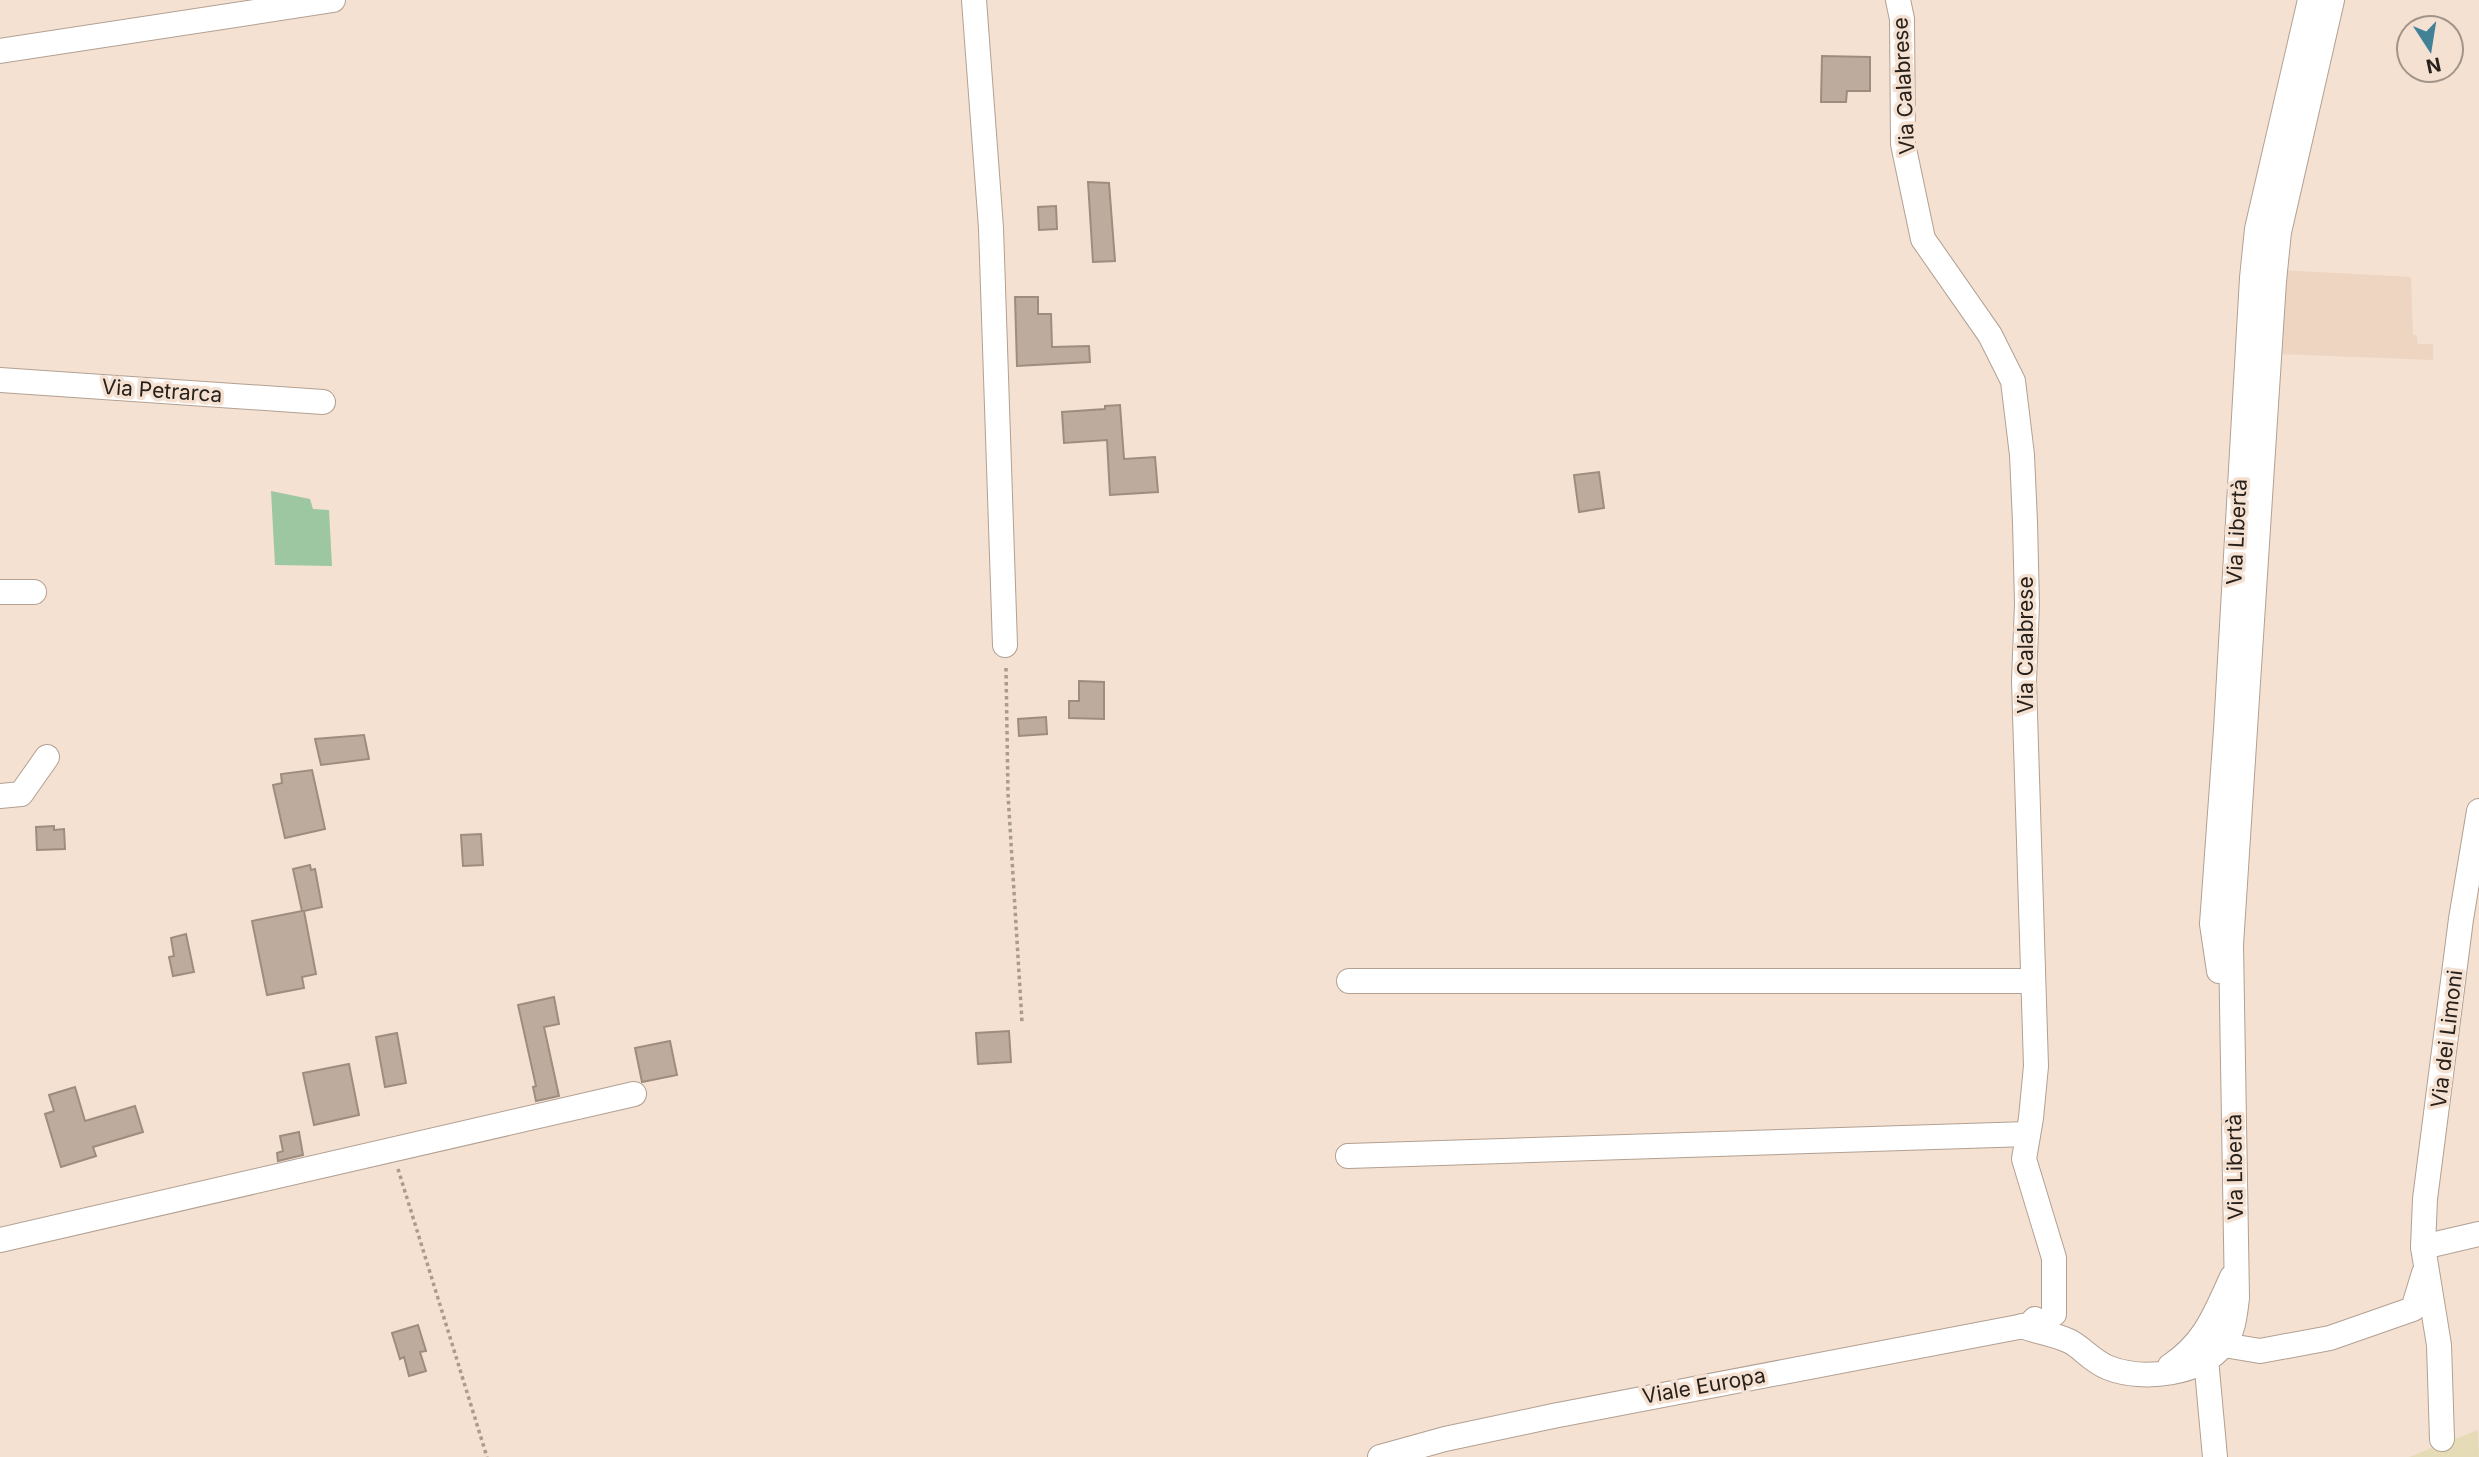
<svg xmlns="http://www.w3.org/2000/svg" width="2479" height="1457" font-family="Inter,sans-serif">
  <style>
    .built { fill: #eed5c1 }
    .green { fill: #9dc7a1 }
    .sand { fill: #e5dbb6 }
    .building { fill: #bdab9d; stroke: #9e8d7f; stroke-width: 2 }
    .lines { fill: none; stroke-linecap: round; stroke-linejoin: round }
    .minor-casing { stroke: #b2a092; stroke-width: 26 }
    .path { stroke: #a99b8f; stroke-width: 3.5; stroke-dasharray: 3.5 3.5; stroke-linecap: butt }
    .minor { stroke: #fff; stroke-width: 24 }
    .labels { text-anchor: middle; stroke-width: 7; stroke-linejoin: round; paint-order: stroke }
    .street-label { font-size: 21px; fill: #28211b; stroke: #f4e1d2 }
  </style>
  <rect width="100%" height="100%" fill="#f4e1d2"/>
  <!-- built -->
  <polygon class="built" points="2283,270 2411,277 2413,334 2417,336 2418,344 2433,344 2433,360 2277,354"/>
  <!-- green -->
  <polygon class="green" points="271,491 310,499 313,509 329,510 332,566 275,565"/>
  <!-- sand -->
  <polygon class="sand" points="2478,1430 2479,1457 2409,1457"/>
  <!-- building -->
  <g class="building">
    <polygon points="1822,56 1870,57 1870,91 1847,91 1846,102 1821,102"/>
    <polygon points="1088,182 1109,183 1115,261 1093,262"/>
    <polygon points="1056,206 1057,229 1039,230 1038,207"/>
    <polygon points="1015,297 1038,297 1038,314 1051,314 1052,347 1089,346 1090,362 1017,366"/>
    <polygon points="1120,405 1124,459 1155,457 1158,492 1110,495 1107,440 1064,443 1062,412 1105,409 1105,406"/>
    <polygon points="1599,472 1604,508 1579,512 1574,475"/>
    <polygon points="1079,681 1104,682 1104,719 1069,718 1069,701 1079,701"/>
    <polygon points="1046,717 1047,734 1019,736 1018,719"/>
    <polygon points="364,735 369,759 321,765 315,739"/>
    <polygon points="312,770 325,829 285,838 273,785 282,783 281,774"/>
    <polygon points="54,826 54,830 64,829 65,849 37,850 36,827"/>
    <polygon points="481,834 483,865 463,866 461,835"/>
    <polygon points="310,865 311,870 315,869 322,907 304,911 316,974 302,977 304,988 267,995 252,921 302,911 293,869"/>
    <polygon points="186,934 194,972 173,976 169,957 174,956 171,938"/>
    <polygon points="554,997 559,1024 544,1027 559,1096 536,1101 533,1087 536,1086 518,1005"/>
    <polygon points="1009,1031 1011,1062 978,1064 976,1033"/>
    <polygon points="397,1033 406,1083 385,1087 376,1037"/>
    <polygon points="670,1041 677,1075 642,1082 635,1048"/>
    <polygon points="349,1064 359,1115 314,1125 303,1073"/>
    <polygon points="75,1087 85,1121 135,1106 143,1132 93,1147 96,1156 61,1167 45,1114 54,1111 49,1095"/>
    <polygon points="299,1132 303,1155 278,1161 277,1153 283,1151 280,1136"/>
    <polygon points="418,1325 426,1351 420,1352 426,1371 409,1376 404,1357 400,1359 392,1333"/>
  </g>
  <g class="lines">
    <!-- minor casing -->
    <g class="minor-casing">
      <g id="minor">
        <polyline points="974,0 991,228 1005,645"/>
        <polyline points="1898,0 1902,19 1903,144 1923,239 1990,335 2013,381 2022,455 2025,522 2027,604 2024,681 2036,1066 2031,1118 2024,1159 2054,1258 2054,1314"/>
        <polyline points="0,51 333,0"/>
        <polyline points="0,380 323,402"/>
        <polyline points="0,592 34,592"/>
        <polyline points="0,796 21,794 47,757"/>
        <polyline points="2219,971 2212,924 2226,730 2252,278 2257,229 2310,0"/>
        <polyline points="1349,981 2032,981"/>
        <polyline points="1348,1156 2028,1134"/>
        <polyline points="0,1240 634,1094"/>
        <polyline points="2423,1247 2479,1234"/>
        <path d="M2022,1326C2037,1332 2054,1334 2069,1341C2082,1347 2091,1361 2109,1368C2143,1381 2200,1375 2224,1344C2234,1330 2235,1314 2237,1298L2231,945L2274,281L2279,232L2332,0"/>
        <polyline points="2224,1345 2260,1351 2330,1338 2413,1309 2424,1273"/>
        <polyline points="2206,1359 2215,1457"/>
        <path d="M2170,1366C2205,1343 2215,1314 2232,1277"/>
        <polyline points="2442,1439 2439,1345 2423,1247 2425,1199 2461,919 2479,811"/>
        <polyline points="1380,1457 1445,1439 1553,1416 2029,1325 2035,1319"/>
      </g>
    </g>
    <!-- path -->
    <g class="path">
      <polyline points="1006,668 1008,794 1022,1022"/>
      <polyline points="398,1169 487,1457"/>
    </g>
    <!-- minor -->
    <use href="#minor" class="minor"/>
  </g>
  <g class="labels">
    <!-- street labels -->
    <g class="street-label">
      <text transform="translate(1904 86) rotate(-93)" y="7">Via Calabrese</text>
      <text transform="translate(162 391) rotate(4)" y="7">Via Petrarca</text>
      <text transform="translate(2237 532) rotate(-87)" y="7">Via Libertà</text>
      <text transform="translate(2026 645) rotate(-90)" y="7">Via Calabrese</text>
      <text transform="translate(2447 1039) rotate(-83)" y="7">Via dei Limoni</text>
      <text transform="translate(2235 1167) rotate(-91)" y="7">Via Libertà</text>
      <text transform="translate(1704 1386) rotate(-10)" y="7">Viale Europa</text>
    </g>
  </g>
  <!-- north arrow -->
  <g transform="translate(2430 49) rotate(168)"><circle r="33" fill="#f4e1d2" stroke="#a29489" stroke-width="2"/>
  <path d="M0-5L12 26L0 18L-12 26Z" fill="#438197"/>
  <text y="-10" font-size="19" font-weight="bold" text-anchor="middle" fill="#28211b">N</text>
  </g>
</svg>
